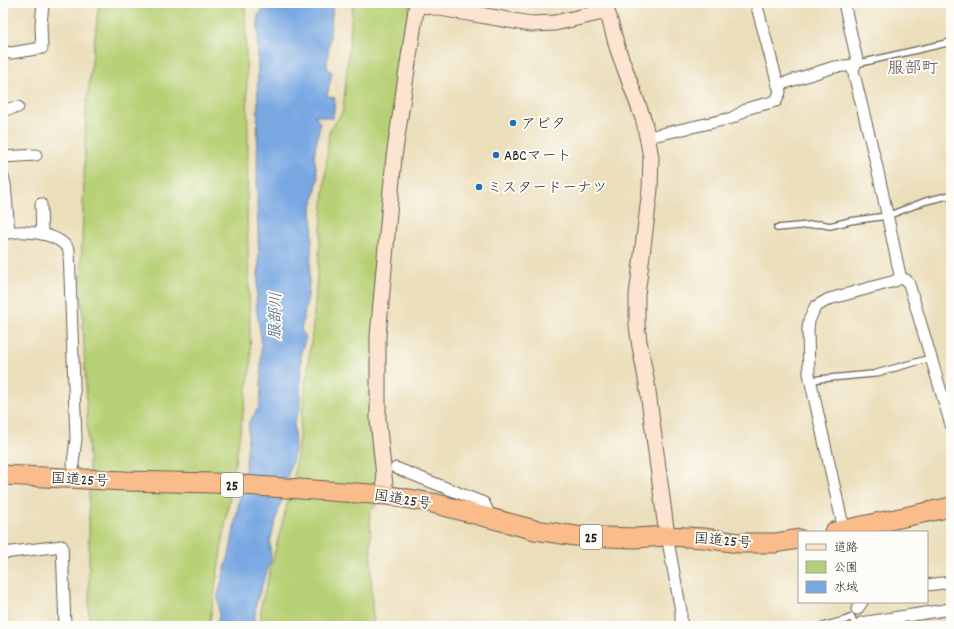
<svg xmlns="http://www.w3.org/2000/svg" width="954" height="629" font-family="Dekko,'Klee One',sans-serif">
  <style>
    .green { fill: #b8d075; stroke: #6a7648 }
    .water { fill: #78a7e2; stroke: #4a627f }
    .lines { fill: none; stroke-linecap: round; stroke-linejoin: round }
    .lane-casing { stroke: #646053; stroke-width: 8 }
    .street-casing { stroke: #646053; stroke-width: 13 }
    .secondary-casing { stroke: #646053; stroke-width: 17 }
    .highway-casing { stroke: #646053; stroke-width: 21 }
    .lane { stroke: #fff; stroke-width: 5.5 }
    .street { stroke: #fff; stroke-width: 11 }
    .secondary { stroke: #fde4d0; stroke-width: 15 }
    .highway { stroke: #f9bc8a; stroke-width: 19 }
    .poi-dot { fill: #1f6fb2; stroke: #fdfcf7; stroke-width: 1.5 }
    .labels { text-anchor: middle; stroke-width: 4; stroke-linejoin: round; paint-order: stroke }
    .shield { fill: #fdfcf7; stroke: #605f5e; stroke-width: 1 }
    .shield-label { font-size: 14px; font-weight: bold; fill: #1c1c1c }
    .poi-label { font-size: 15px; fill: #1c1c1c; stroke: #fdfcf7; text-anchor: start }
    .street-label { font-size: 15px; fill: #1c1c1c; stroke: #fdfcf7 }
    .water-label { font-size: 16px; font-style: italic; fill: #455b75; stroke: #fdfcf7 }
    .quarter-label { font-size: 17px; fill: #5d4f5c; stroke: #fdfcf7 }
  </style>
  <rect width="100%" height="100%" fill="#fdfcf7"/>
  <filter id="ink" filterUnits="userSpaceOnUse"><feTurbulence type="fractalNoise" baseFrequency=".025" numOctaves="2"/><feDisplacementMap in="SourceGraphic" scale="8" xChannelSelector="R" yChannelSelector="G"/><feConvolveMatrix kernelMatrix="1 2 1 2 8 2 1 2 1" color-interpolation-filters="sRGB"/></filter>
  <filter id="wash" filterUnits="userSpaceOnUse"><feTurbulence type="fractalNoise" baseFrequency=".012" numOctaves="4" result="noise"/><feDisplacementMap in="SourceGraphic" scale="16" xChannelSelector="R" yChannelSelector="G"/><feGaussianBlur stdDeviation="0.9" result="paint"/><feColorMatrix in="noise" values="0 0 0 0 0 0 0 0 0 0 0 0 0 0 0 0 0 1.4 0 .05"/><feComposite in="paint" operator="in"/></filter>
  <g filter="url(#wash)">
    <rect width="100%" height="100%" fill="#ebdeba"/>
    <!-- green -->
    <g class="green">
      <polygon points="99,3 245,3 248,135 247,213 251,364 209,626 89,626 89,463 81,277 86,109"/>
      <path d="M353,3H410L372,412L367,420C378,446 379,476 378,504L370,511L372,607L374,626H261V606L294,477L313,326L329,132L343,111Z"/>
    </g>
    <!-- water -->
    <polygon class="water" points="262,3 333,3 327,65 328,70 332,72 327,96 335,98 333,119 315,115 320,124 314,156 318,178 311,213 313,225 308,296 301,330 306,337 301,352 300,408 294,423 295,450 270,542 271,560 256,603 254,626 215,626 219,617 218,594 230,551 246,463 249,422 259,407 261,391 261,338 256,305 259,262 257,205 258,15 262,12"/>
  </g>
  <g filter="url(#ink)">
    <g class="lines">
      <!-- lane casing -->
      <g class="lane-casing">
        <g id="lane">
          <polyline points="856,64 951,42"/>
          <polyline points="777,228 820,224 830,226 850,221 887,216 926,201 951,195"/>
          <polyline points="810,381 819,379 873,374 931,358"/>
          <polyline points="823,626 845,620 852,617 855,626"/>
        </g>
      </g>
      <!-- street casing -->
      <g class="street-casing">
        <g id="street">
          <polyline points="844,3 857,60 853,70 877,167 900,275 900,278 895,281 829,299 815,307 809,321 808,329 809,374 844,530"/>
          <polyline points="3,52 11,53 42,48 41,25 43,3"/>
          <polyline points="778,85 834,67 855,65"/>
          <polyline points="3,110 18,107"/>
          <polyline points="648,137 732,118 749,108 776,101 780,92 756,3"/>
          <polyline points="3,157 36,155"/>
          <polyline points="3,177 5,184 9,232"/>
          <polyline points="41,204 42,234"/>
          <path d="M3,234C22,229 58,232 69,250L76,439L73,463L74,478"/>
          <polyline points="900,278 906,280 909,284 951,425"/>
          <polyline points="396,468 484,503 488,512 488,518"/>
          <polyline points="667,536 681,611 681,619 682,626"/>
          <polyline points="3,553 62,546 65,626"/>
          <polyline points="927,585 951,582"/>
          <polyline points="857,609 862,602"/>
          <polyline points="862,626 861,623 951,609"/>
        </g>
      </g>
      <!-- secondary casing -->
      <g class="secondary-casing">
        <g id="secondary">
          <polyline points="605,3 618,50 644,121 651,157 650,190 637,295 637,325 639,341 647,384 667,536"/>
          <polyline points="417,4 531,24 555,23 607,11"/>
          <polyline points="386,495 378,420 378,336 394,157 417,3"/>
        </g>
      </g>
      <!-- highway casing -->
      <g class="highway-casing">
        <g id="highway">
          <polyline points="3,475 125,481 214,483 386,495 433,503 535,530 576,536 635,538 667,536 704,538 739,543 775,543 799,539"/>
          <polyline points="834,532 951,507"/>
        </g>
      </g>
      <!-- lane -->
      <use href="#lane" class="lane"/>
      <!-- street -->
      <use href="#street" class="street"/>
      <!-- secondary -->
      <use href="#secondary" class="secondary"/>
      <!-- highway -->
      <use href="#highway" class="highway"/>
    </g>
  </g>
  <!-- markers -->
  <g class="poi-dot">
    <circle cx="513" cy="123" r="4"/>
    <circle cx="496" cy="155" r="4"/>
    <circle cx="479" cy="187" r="4"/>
  </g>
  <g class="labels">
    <!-- shield labels -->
    <g class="shield">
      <rect x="221" y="473" width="22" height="24" rx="3"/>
      <rect x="580" y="525" width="22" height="24" rx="3"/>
    </g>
    <g class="shield-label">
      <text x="232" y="490">25</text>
      <text x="591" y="542">25</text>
    </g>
    <!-- poi labels -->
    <g class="poi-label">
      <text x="521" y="128">アピタ</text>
      <text x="504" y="160">ABCマート</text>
      <text x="487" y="192">ミスタードーナツ</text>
    </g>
    <!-- street labels -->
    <g class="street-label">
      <text transform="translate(80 479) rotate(3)" y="5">国道25号</text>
      <text transform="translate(403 499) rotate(9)" y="5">国道25号</text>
      <text transform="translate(723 540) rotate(5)" y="5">国道25号</text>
    </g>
    <!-- water labels -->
    <g class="water-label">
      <text transform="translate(274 316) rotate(-89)" y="6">服部川</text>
    </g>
    <!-- quarter labels -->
    <g class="quarter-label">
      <text x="913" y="73">服部町</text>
    </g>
  </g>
  <!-- margin -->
  <rect width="954" height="629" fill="none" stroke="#fdfcf7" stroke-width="16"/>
  <!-- legend -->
  <rect x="798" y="531" width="130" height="72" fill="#fdfcf7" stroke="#a3a29f"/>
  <rect x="806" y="544" width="20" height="6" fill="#fde4d0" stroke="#a3a29f"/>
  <text x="834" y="551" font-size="12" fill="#1c1c1c">道路</text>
  <rect x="806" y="561" width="20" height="12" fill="#b8d075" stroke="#a3a29f"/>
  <text x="834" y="571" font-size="12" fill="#1c1c1c">公園</text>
  <rect x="806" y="581" width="20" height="12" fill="#78a7e2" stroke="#a3a29f"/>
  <text x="834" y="591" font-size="12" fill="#1c1c1c">水域</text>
</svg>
